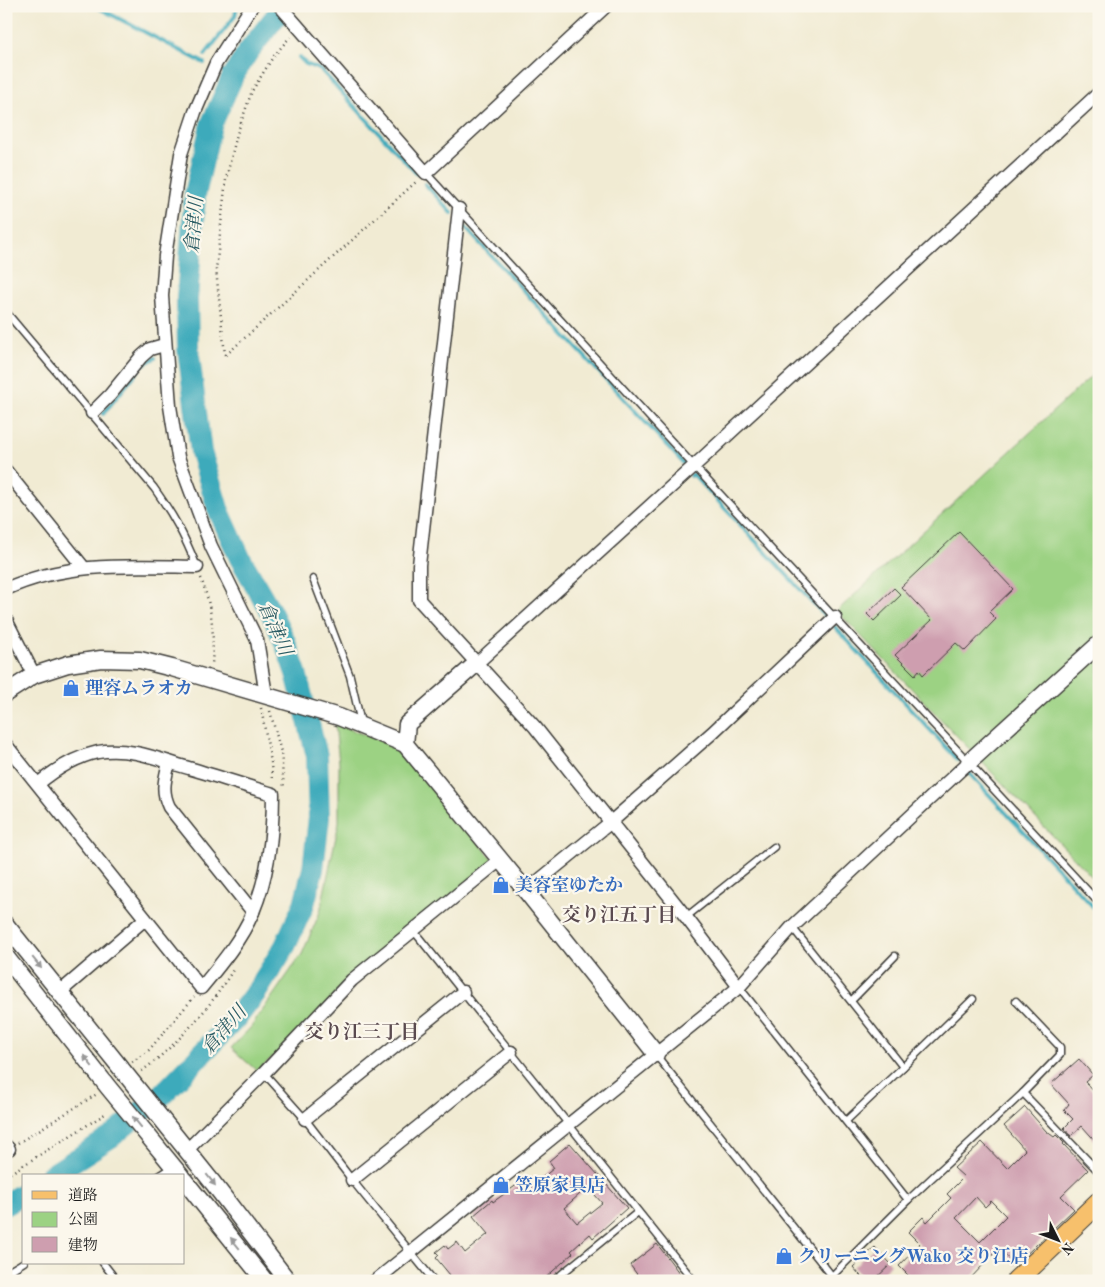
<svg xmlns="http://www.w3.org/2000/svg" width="1105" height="1287" font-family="'Old Standard TT','Noto Serif JP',serif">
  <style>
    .green { fill: #9cd283; stroke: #5c7750 }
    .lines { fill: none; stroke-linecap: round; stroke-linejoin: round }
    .stream { stroke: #3daabb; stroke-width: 4 }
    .river { stroke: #3daabb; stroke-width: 22 }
    .building { fill: #ce9eaf; fill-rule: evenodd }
    .service-casing { stroke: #3c3b37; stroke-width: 9 }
    .minor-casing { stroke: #3c3b37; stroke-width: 15 }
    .tertiary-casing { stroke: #3c3b37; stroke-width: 19 }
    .primary-casing { stroke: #3c3b37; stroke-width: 22 }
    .path { stroke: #3c3b37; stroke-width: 2.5; stroke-dasharray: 1 4; stroke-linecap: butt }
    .service { stroke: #fff; stroke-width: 6 }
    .minor { stroke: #fff; stroke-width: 12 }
    .tertiary { stroke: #fff; stroke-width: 16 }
    .primary { stroke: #f7c06c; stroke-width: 20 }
    .oneway { fill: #999 }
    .labels { text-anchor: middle; stroke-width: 4.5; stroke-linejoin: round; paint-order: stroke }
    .shop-label { font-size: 18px; font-weight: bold; fill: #366cbe; stroke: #fbf7ec; text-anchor: start }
    .water-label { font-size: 19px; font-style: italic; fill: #2b5c64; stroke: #fbf7ec }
    .neighbourhood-label { font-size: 19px; font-weight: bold; fill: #5a4a4f; stroke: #fbf7ec }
  </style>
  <rect width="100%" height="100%" fill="#fbf7ec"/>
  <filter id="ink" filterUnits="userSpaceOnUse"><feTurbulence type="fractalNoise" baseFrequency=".02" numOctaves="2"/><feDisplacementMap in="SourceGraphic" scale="10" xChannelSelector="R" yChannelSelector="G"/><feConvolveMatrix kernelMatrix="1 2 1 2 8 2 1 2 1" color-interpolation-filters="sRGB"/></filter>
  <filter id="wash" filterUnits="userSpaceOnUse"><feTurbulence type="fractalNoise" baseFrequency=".0096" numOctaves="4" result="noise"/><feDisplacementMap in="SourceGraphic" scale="20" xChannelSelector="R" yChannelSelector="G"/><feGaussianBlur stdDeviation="1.12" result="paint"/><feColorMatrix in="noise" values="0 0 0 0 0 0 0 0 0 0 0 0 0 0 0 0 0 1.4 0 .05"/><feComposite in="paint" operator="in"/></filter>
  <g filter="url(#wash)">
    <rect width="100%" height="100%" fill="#f1ebd3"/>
    <!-- green -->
    <g class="green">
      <polygon points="1099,369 1099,884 837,611"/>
      <polygon points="335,724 404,749 493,860 257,1071 231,1048 251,1027 302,954 320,912 339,822 339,763"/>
    </g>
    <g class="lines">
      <!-- stream -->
      <g class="stream">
        <polyline points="95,6 204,63"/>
        <polyline points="205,55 235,16 237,6"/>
        <polyline points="299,57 306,64 321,70 416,173"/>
        <polyline points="219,69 233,76"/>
        <polyline points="425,184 452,213"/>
        <polyline points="463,225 685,465"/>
        <polyline points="142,365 155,358"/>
        <polyline points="103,414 138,371"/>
        <polyline points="691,476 693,474 826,617"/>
        <polyline points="835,627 958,760"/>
        <polyline points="968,772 1099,913"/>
      </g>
      <!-- river -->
      <g class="river">
        <polyline points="50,1176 111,1137 162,1095 238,1016 257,991 285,946 304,904 313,869 319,818 317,756 296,673 285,642 271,612 240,558 218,509 201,452 188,348 187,299 195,195 211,125 233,76 248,52 284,6"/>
        <polyline points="6,1204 24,1193"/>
      </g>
    </g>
    <g id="blocks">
      <!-- building -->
      <g class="building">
        <polygon points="959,532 1013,589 989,612 996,619 965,651 956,643 923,675 919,670 915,675 895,655 932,620 901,587"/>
        <polygon points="894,588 901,595 874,621 867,614"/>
        <polygon points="1079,1059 1093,1075 1085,1082 1099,1097 1099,1145 1082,1126 1071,1136 1064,1128 1073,1119 1064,1110 1069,1104 1051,1084"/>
        <path d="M1025,1107L1046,1131L1054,1137L1056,1135L1064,1143L1063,1144L1088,1170L1061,1196L1074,1209L1015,1265L999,1248L968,1281H914L899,1266L920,1244L908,1232L923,1217L927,1222L951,1198L947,1194L964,1177L954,1168L982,1142L1007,1168L1025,1150L1004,1126ZM976,1197L985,1207L991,1201L1006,1216L980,1242L956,1218Z"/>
        <path d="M570,1143L627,1208L593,1238L590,1234L571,1251L573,1253L542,1281H455L436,1258L439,1255L436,1252L445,1245L448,1249L457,1242L465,1253L488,1234L473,1216L492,1200L493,1202L518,1184L524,1193L554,1168L549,1161ZM588,1187L602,1203L577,1223L564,1208Z"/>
        <polygon points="657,1244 671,1262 685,1281 642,1281 630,1265"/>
        <polygon points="875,1247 891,1264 873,1281 865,1281 853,1267"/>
      </g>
    </g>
  </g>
  <g filter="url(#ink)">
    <use href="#blocks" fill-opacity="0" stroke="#3c3b37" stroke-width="1"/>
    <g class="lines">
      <!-- service casing -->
      <g class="service-casing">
        <g id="service">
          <polyline points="426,173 694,466 1099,903"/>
          <path d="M6,312L154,488C174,516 184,535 197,567"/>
          <polyline points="313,579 350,676 361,723"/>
          <polyline points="686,917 774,847"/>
          <polyline points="792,927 903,1067"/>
          <polyline points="413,930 694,1281"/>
          <polyline points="739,987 908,1200"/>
          <polyline points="852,1000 895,956"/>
          <polyline points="1016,1001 1060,1047 1060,1055 1023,1093"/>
          <polyline points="656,1055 836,1281"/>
          <polyline points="264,1073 305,1119 352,1180 434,1281"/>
          <polyline points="847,1120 903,1067 973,999"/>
          <polyline points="158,1176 172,1167"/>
          <polyline points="103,1263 117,1281"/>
          <polyline points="6,1273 24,1262"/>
          <polyline points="553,1281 638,1212"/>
          <polyline points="827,1281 908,1200 1023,1093 1099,1172"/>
        </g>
      </g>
      <!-- minor casing -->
      <g class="minor-casing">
        <g id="minor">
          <polyline points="252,6 216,63 195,112 181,154 165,256 162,296 170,406 178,457 211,546 257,640 266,695"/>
          <polyline points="280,6 426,173 606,6"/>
          <polyline points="459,209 419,565 419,600 535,727 686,917 739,987"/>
          <polyline points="92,413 110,395 141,357 150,349 164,345"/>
          <polyline points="6,471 84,568"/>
          <path d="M6,589C66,561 133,566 197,567"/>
          <polyline points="6,620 34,675"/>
          <polyline points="477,663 694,466 1099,93"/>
          <path d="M6,745L201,988C220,965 241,940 253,912C269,874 273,834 273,794C246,786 219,777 192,769C163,761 129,746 98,752C75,757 56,769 38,784"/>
          <path d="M169,762C165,780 161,790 169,807L253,912"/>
          <polyline points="526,891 611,822 712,733 835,617"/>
          <polyline points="60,992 145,919"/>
          <polyline points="305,1119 463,992"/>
          <polyline points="6,1146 9,1149 6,1150"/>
          <polyline points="187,1150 264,1073 352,980 500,860"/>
          <polyline points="352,1180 511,1052"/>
          <polyline points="375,1281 739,987 792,927 969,762"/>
        </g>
      </g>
      <!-- tertiary casing -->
      <g class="tertiary-casing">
        <g id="tertiary">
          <polyline points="477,663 407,724 405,744 526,891 656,1054"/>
          <polyline points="6,693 34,675 68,664 101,659 140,660 172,668 339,717 405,744"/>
          <polyline points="969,762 1099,644"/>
          <polyline points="6,925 213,1183 288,1281"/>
          <polyline points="6,957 108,1087 181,1176"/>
          <polyline points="184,1180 265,1281"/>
        </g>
      </g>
      <!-- primary casing -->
      <g class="primary-casing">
        <polyline id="primary" points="1016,1281 1099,1202"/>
      </g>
      <!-- path -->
      <g class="path">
        <polyline points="225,355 216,270 226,179 237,134 252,91 273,57 290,37"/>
        <polyline points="226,355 418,180"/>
        <path d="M201,578C213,612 214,630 212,666"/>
        <polyline points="261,708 271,762 272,782"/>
        <polyline points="270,711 281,752 284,789"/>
        <polyline points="132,1062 149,1050 194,997"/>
        <path d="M142,1071C176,1046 213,1005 234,968"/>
        <polyline points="18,1143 97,1094"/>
        <polyline points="6,1176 105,1114"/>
      </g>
      <!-- service -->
      <use href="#service" class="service"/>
      <!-- minor -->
      <use href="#minor" class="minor"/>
      <!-- tertiary -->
      <use href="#tertiary" class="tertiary"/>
      <!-- primary -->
      <use href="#primary" class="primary"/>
    </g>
    <!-- one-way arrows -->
    <defs><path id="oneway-solid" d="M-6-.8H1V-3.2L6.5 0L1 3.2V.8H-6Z" transform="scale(1.25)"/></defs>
    <g class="oneway">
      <use href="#oneway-solid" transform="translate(37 963) rotate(51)"/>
      <use href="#oneway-solid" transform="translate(88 1061) rotate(-128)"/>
      <use href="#oneway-solid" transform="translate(137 1122) rotate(-129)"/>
      <use href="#oneway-solid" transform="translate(211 1180) rotate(52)"/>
      <use href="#oneway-solid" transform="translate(235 1243) rotate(-129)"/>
    </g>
  </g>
  <!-- icons -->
  <defs>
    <g id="shop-bare" transform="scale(1.35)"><path d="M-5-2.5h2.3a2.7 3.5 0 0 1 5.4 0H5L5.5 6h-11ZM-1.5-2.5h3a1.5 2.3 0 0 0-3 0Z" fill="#3f7fe0" stroke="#fbf7ec" stroke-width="2.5" paint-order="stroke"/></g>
  </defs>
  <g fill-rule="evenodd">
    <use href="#shop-bare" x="71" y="688"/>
    <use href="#shop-bare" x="501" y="885"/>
    <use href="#shop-bare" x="501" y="1185"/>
    <use href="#shop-bare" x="784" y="1256"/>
  </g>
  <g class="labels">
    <!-- shop labels -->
    <g class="shop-label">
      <text x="85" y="694">理容ムラオカ</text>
      <text x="515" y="891">美容室ゆたか</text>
      <text x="515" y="1191">笠原家具店</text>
      <text x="798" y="1262">クリーニングWako 交り江店</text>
    </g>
    <!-- water labels -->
    <g class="water-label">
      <text transform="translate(193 225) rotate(-85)" y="7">倉津川</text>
      <text transform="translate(276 628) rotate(66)" y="7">倉津川</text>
      <text transform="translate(223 1029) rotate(-49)" y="7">倉津川</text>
    </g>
    <!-- neighbourhood labels -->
    <g class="neighbourhood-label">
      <text x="619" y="921">交り江五丁目</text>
      <text x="362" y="1038">交り江三丁目</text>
    </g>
  </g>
  <!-- margin -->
  <rect width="1105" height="1287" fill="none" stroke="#fbf7ec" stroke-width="25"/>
  <!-- legend -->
  <rect x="22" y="1174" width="162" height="90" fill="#fbf7ec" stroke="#a29f99"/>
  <rect x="32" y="1191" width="25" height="8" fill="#f7c06c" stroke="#a29f99"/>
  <text x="68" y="1200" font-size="15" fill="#1c1c1c">道路</text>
  <rect x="32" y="1212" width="25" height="15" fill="#9cd283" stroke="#a29f99"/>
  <text x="68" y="1224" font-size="15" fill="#1c1c1c">公園</text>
  <rect x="32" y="1237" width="25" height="15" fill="#ce9eaf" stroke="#a29f99"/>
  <text x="68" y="1250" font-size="15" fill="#1c1c1c">建物</text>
  <!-- north arrow -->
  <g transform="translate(1058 1240) rotate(132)" stroke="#fbf7ec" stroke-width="4" paint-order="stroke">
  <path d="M0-4L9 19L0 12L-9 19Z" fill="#1c1c1c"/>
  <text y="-8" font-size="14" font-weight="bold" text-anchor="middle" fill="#1c1c1c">N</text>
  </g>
</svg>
